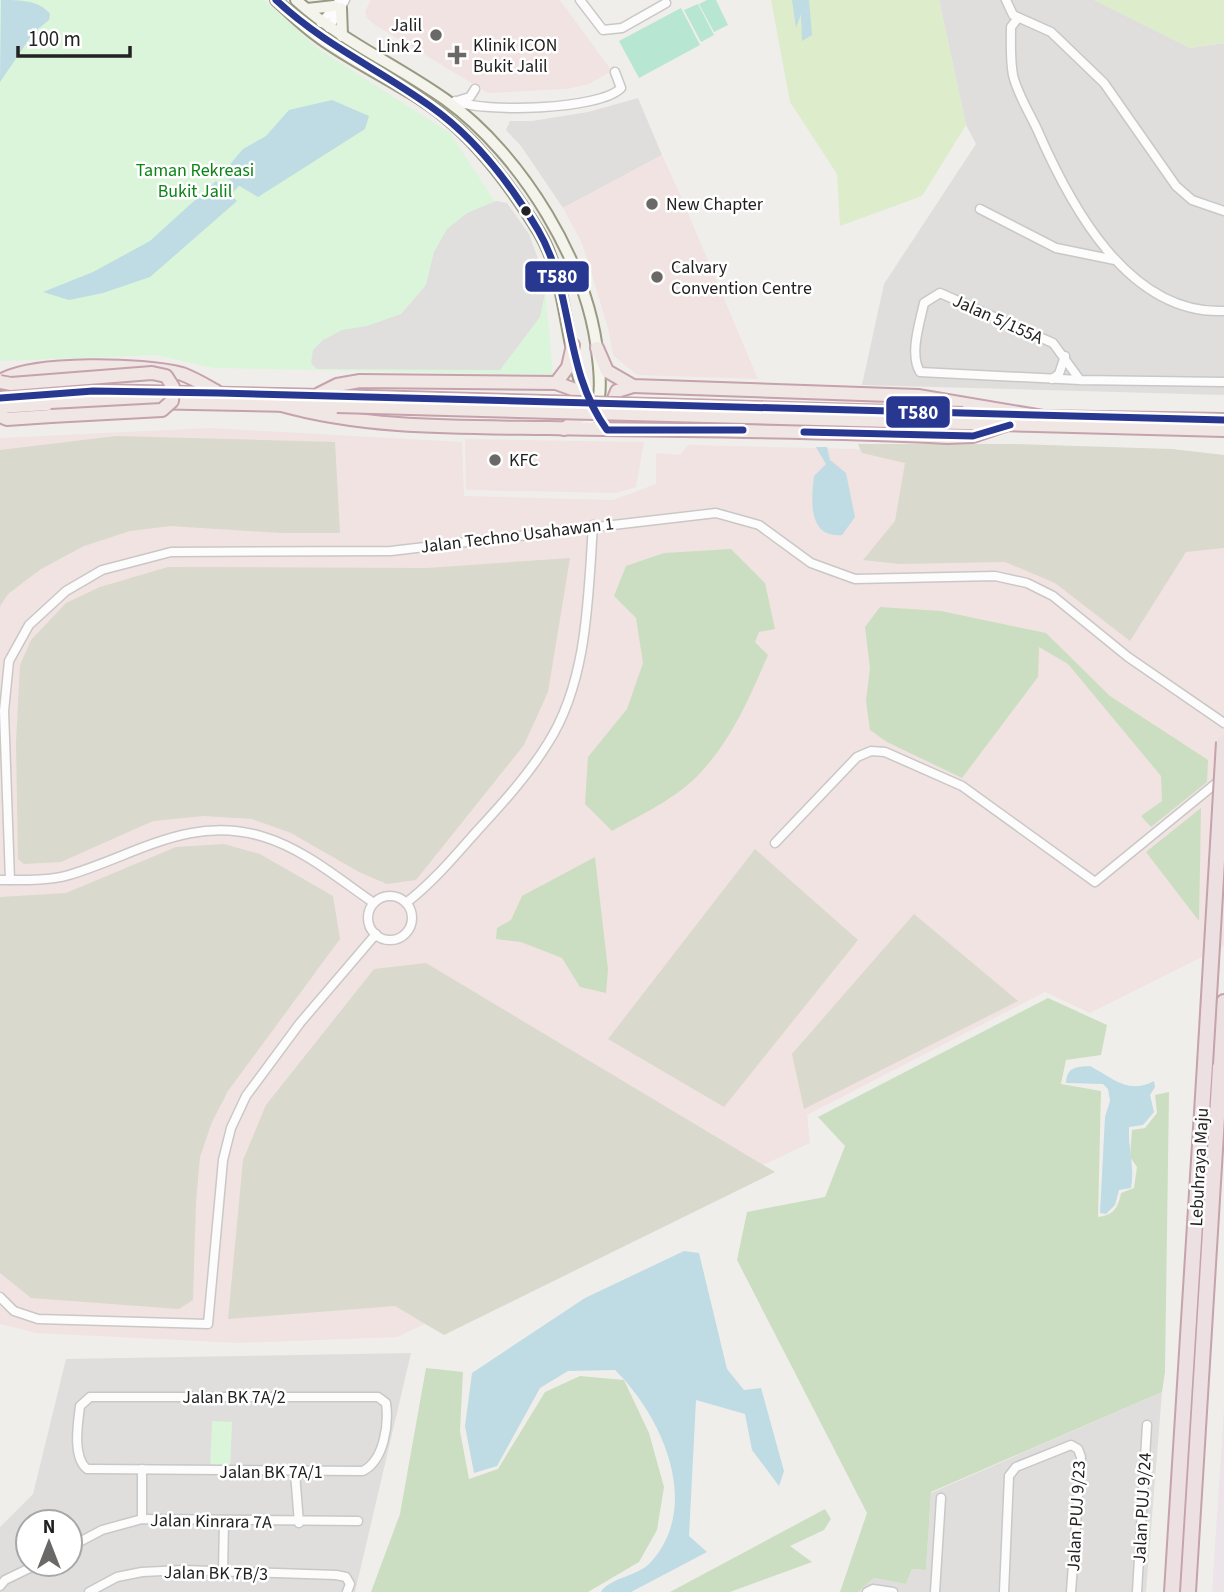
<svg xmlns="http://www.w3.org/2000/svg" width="1224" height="1592" font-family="'Source Sans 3',sans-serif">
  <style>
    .residential { fill: #dfdedc; fill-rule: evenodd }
    .commercial { fill: #f1e3e1 }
    .industrial { fill: #ede4e9 }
    .construction { fill: #d9d9cd }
    .grass { fill: #ddeccb }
    .forest { fill: #cbdec1 }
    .park { fill: #daf5da }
    .pitch { fill: #b7e6d2 }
    .parking { fill: #e0dfde }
    .water { fill: #bfdbe3 }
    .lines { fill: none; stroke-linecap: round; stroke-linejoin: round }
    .canal { stroke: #bfdbe3; stroke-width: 8 }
    .minor-casing { stroke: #c9c8c7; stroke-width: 11 }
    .secondary-casing { stroke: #999a82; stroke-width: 14 }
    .trunk-casing { stroke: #c5a2ac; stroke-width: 16 }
    .motorway-casing { stroke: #c5a2ac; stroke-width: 18 }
    .minor { stroke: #fdfcfc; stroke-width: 8 }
    .secondary { stroke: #f4f4ed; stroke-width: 10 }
    .trunk { stroke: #f0e6e4; stroke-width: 12 }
    .motorway { stroke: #ece0e2; stroke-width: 14 }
    .trunk-bridge-casing { stroke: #c5a2ac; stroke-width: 16; stroke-linecap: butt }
    .motorway-bridge-casing { stroke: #c5a2ac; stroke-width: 18; stroke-linecap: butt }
    .trunk-bridge { stroke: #f0e6e4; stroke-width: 12 }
    .motorway-bridge { stroke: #ece0e2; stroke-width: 14 }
    .bus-1-casing { stroke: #fff; stroke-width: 12 }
    .bus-1 { stroke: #283890; stroke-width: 7 }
    .poi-dot { fill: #6a6968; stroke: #fff; stroke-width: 2.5 }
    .bus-dot { fill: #222; stroke: #fff; stroke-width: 2.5 }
    .labels { text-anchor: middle; stroke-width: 5; stroke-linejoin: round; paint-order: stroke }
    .poi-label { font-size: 18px; fill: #222; stroke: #fff; text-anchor: start }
    .park-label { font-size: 18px; fill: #0c8416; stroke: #fff }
    .street-label { font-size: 18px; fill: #222; stroke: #fff }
    .line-badge { stroke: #fff; stroke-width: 2.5 }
    .badge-label { font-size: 19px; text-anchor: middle; font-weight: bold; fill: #fff }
  </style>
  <rect width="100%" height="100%" fill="#f0eeeb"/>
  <!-- residential -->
  <g class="residential">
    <polygon points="939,0 1094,0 1190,48 1224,43 1224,395 862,385 884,284 976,144 966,125"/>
    <polygon points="638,98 662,155 563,208 521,146 506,130 510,121 532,121 588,112"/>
    <path d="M411,1353L355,1592H0V1527L33,1494L66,1359ZM28,1522H70V1564H28Z"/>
    <polygon points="1162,1392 1146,1592 858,1592 874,1578 906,1584 912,1569 926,1570 931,1493"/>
  </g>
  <!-- commercial -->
  <g class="commercial">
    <polygon points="371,0 560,0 612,71 589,84 567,89 488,93 375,25 367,18 365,11"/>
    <polygon points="662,155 682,199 758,379 637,375 613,355 608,328 582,243 563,208"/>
    <polygon points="209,428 462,442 464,496 613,500 656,484 656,453 680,455 688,445 1224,458 1224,946 1090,1013 1045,992 807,1115 810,1143 397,1337 239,1343 36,1333 0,1324 0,438"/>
    <polygon points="465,439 644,442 636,487 616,493 466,490"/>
  </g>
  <!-- industrial -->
  <polygon class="industrial" points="1224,1408 1224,1592 1212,1592"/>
  <!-- construction -->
  <g class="construction">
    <polygon points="116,436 335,442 340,533 282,533 170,526 130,531 84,546 41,569 8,594 0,606 0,450"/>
    <polygon points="858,444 1014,444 1172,449 1224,455 1224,548 1186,552 1130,641 1055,583 1005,562 899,564 863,560 895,521 905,463 862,453"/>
    <polygon points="570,558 548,692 524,745 416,880 387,884 359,872 291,833 252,819 204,816 153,821 61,862 24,864 18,859 16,742 20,665 31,640 66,603 100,587 168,567 427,568"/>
    <polygon points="224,844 260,854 333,896 340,939 228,1091 212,1122 200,1157 196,1202 193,1300 179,1309 31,1298 0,1273 0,897 66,893 176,847"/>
    <polygon points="755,849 858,940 724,1107 608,1039"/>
    <polygon points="914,914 1018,1001 804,1109 792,1054"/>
    <polygon points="426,963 775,1172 444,1335 395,1306 228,1319 243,1160 266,1105 374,969"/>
  </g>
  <!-- grass -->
  <g class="grass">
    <polygon points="771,0 939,0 966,125 922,196 840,226 837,174 790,102"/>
    <polygon points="1094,0 1224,0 1224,43 1190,48"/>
  </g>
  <!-- forest -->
  <g class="forest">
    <path d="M731,549L765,583L775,629L759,632L755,642L768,655C750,696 733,737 702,771C678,798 642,814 612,831L585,804L588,757L627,709L643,663L636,618L614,596L626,566L664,553Z"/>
    <polygon points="880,607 941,611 1046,633 1110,696 1208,760 1207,782 1151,827 1141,816 1162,801 1161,776 1068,664 1039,647 1038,677 962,778 887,742 870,730 866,701 870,668 865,627"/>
    <polygon points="1201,808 1199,921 1146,852"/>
    <polygon points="595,857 608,970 606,993 580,987 562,958 521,942 496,939 497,928 511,920 522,896"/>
    <path d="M1048,998L1107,1025L1101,1055L1066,1060L1061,1084L1101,1091L1098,1217C1114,1215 1118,1208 1121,1193L1134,1188L1137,1167L1130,1157L1132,1130L1145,1128L1157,1113L1155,1095L1169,1092L1165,1372L1162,1392L931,1492L926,1570L912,1569L906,1584L874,1578L858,1592H840L867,1513L737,1260L747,1212L825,1197L845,1146L818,1117Z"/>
    <polygon points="426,1368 463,1372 460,1431 469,1479 498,1469 545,1392 580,1376 624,1380 649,1433 664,1487 657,1530 639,1562 588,1592 371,1592 400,1514"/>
    <polygon points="825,1509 831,1519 824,1530 790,1546 812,1562 730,1592 670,1592"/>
  </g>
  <!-- park -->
  <g class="park">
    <polygon points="0,0 264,0 320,50 450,133 544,277 553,375 214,368 156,355 0,361"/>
    <polygon points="212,1421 232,1422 230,1470 210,1469"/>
  </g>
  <!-- pitch -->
  <g class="pitch">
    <polygon points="707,0 716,0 728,25 714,32 699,4"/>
    <polygon points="698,4 714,35 701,42 684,10"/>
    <polygon points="681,8 700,45 639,78 619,41"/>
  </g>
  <!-- parking -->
  <polygon class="parking" points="496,201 507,203 529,234 547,284 540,317 500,370 317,369 311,363 313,350 323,340 342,330 367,326 401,314 426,285 434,252 447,229 467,213"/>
  <!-- water -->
  <g class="water">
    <path d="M1,0C18,0 40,0 50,14L49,20L34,32L0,82Z"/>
    <polygon points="792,0 809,0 812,35 802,41 801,14 796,28"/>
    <polygon points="332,100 369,116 365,129 258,197 221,175 243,149 266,136 289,110"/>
    <polygon points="216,181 237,201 150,277 103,293 69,300 43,292 93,272 150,241"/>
    <path d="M816,447H827L830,460L846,473L855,517L842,535C808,538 811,501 814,476L826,464Z"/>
    <path d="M1090,1066C1113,1078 1128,1095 1154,1081L1155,1087L1150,1095L1154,1112L1143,1125L1129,1127C1128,1150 1135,1167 1131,1188L1119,1190L1115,1205L1106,1214L1100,1213L1105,1117L1110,1101L1108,1089L1103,1084L1066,1083C1067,1067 1075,1067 1090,1066Z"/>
    <path d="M684,1251L699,1253L727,1369L744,1390L761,1388L784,1471L779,1486L752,1450L745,1414L696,1400L689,1536L707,1552L631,1592H601C609,1578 638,1576 650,1563C703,1506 662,1416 615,1370L568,1371L540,1388L497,1466L474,1473L465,1426L472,1373L585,1298Z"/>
  </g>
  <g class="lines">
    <!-- canal -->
    <polyline class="canal" points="227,193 237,182"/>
    <!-- minor casing -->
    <g class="minor-casing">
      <g id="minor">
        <polyline points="580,0 603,30 622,28 666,3"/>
        <polyline points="1006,0 1013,15 1051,32 1104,83 1176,186 1192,200 1224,211"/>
        <path d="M1018,18L1011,27C1011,42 1010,59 1013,75C1017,93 1029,112 1037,129C1070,205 1128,315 1224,311"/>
        <polyline points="321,23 340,0"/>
        <polyline points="329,28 345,0"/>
        <path d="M455,101C483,113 600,110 621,88L615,72"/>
        <polyline points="457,101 470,97 475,89"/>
        <polyline points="980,209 1056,248 1115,260"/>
        <polyline points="1052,379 1059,374 1065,356"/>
        <path d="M1080,380L1053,343L940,293L924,303C920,322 909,354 920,372L1080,380L1224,382"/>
        <polyline points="775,843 857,757 871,751 885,752 962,786 1095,882 1220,780"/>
        <path d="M0,880C21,880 49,881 69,875C136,855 191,814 264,837C304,849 340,880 374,903"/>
        <polyline points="10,880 4,711 9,661 29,625 66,591 102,570 171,552 391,551 716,513 759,525 811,563 855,579 995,576 1027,583 1053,596 1128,657 1224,723"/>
        <circle cx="390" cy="918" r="22"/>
        <path d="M406,903C433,882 455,856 477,831C502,804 529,774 548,743C588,680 588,597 593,525"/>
        <polyline points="0,1297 14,1311 38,1319 208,1324 223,1160 231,1128 246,1096 300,1023 376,934"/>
        <path d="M90,1397H378L386,1403C389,1425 384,1460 363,1471L93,1469H87C72,1457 78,1423 80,1406Z"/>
        <polyline points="142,1469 142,1519"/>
        <polyline points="295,1473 299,1523"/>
        <polyline points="70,1547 102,1530 142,1519 358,1521"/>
        <polyline points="223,1572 224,1521"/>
        <polyline points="0,1586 5,1580 38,1564"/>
        <polyline points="89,1592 117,1577 142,1572 183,1570 336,1575 346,1577 350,1584 347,1592"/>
        <polyline points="867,1592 873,1589 893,1592"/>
        <polyline points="935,1592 941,1498"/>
        <polyline points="1004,1592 1009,1476 1016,1467 1071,1445 1078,1449 1081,1457 1071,1592"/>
        <polyline points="1137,1592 1147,1425"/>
      </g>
    </g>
    <!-- secondary casing -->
    <g class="secondary-casing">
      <g id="secondary">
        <path d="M276,0C290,13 304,27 320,38C360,67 407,86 445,117C483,148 514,191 539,232C575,292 560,379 607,430"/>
        <path d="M296,0C341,41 397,65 446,100C522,155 589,264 598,358C601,383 604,415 578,429"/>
        <polyline points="341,8 342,36"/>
        <polyline points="307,9 334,6"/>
      </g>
    </g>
    <!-- trunk casing -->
    <g class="trunk-casing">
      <g id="trunk">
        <polyline points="597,348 607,371 633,386 918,396 1043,417"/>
        <path d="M0,381C34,361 143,364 182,374C193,378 205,385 216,391"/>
        <polyline points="556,383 568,367 573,345"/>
        <polyline points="319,394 337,385 360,381 556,383 578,391 586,402 582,415 564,429"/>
        <polyline points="0,398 93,391 366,397"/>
        <path d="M278,404C365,429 458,427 548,428C681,431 814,430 947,437L973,436L1005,425"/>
        <polyline points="0,407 92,401 337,406"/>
        <polyline points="614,413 612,403 617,391 633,386"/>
        <polyline points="963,414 1003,415"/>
        <polyline points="0,416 7,419 51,416"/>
        <polyline points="1035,417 1224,420"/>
        <polyline points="964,423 1224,430"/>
      </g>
    </g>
    <!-- motorway casing -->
    <g class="motorway-casing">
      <g id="motorway">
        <polyline points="1172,1592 1205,1064"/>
        <polyline points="1188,1592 1224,1002"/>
      </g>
    </g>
    <!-- minor -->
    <use href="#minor" class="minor"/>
    <!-- secondary -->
    <use href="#secondary" class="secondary"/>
    <!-- trunk -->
    <use href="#trunk" class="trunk"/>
    <!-- motorway -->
    <use href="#motorway" class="motorway"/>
    <!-- trunk-bridge casing -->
    <g class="trunk-bridge-casing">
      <g id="trunk-bridge">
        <polyline points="0,382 11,384 152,373 166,376 173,387 172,401 162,410 51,416"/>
        <polyline points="366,397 963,414"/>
        <polyline points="337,406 964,423"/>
      </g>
    </g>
    <!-- motorway-bridge casing -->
    <g class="motorway-bridge-casing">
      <polyline id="motorway-bridge" points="1205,1064 1224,742"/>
    </g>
    <!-- trunk-bridge -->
    <use href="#trunk-bridge" class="trunk-bridge"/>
    <!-- motorway-bridge -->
    <use href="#motorway-bridge" class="motorway-bridge"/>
    <!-- bus-1 casing -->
    <g class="bus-1-casing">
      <g id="bus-1">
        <path d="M276,0C324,45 377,68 430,106C474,137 510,183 538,230C575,293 562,368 607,430H743"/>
        <polyline points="0,398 93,391 219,393 1224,420"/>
        <polyline points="804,432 973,436 1010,425"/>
      </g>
    </g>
    <!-- bus-1 -->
    <use href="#bus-1" class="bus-1"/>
  </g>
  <!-- markers -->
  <g class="poi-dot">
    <circle cx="436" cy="35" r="7"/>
    <path d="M453.5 44.5h7v7h7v7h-7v7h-7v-7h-7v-7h7z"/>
    <circle cx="652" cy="204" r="7"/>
    <circle cx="657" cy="277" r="7"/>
    <circle cx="495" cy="460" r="7"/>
  </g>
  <circle class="bus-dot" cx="526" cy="211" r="6"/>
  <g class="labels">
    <!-- poi labels -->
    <g class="poi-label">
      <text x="422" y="31" text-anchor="end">Jalil<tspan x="422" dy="21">Link 2</tspan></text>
      <text x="473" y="51">Klinik ICON<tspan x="473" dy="21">Bukit Jalil</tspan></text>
      <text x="666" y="210">New Chapter</text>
      <text x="671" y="273">Calvary<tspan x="671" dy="21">Convention Centre</tspan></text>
      <text x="509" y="466">KFC</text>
    </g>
    <!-- park labels -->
    <g class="park-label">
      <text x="195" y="176">Taman Rekreasi<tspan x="195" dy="21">Bukit Jalil</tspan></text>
    </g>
    <!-- street labels -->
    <g class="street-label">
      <text transform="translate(998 319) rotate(24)" y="6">Jalan 5/155A</text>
      <text transform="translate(517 535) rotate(-7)" y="6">Jalan Techno Usahawan 1</text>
      <text transform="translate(1199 1167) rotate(-87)" y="6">Lebuhraya Maju</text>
      <text x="234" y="1403">Jalan BK 7A/2</text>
      <text x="271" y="1478">Jalan BK 7A/1</text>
      <text transform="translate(1142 1508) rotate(-87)" y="6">Jalan PUJ 9/24</text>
      <text transform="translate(1076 1516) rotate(-87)" y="6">Jalan PUJ 9/23</text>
      <text transform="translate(211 1521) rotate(1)" y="6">Jalan Kinrara 7A</text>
      <text transform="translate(216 1573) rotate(1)" y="6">Jalan BK 7B/3</text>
    </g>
  </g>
  <g class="line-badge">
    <rect x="524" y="260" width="66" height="33" rx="7" fill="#283890"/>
    <rect x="885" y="395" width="66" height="34" rx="7" fill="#283890"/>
  </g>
  <g class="badge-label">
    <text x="557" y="283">T580</text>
    <text x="918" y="419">T580</text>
  </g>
  <!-- north arrow -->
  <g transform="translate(49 1543)"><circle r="33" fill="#ffffff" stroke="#a7a7a7" stroke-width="2"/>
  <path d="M0-5L12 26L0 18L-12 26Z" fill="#6a6968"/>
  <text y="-10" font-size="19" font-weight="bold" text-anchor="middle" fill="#222222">N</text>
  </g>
  <!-- scale -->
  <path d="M18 46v10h112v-10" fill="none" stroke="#222222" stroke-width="3.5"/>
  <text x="28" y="46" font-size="21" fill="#222222" stroke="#ffffff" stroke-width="5" paint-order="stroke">100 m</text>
</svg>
